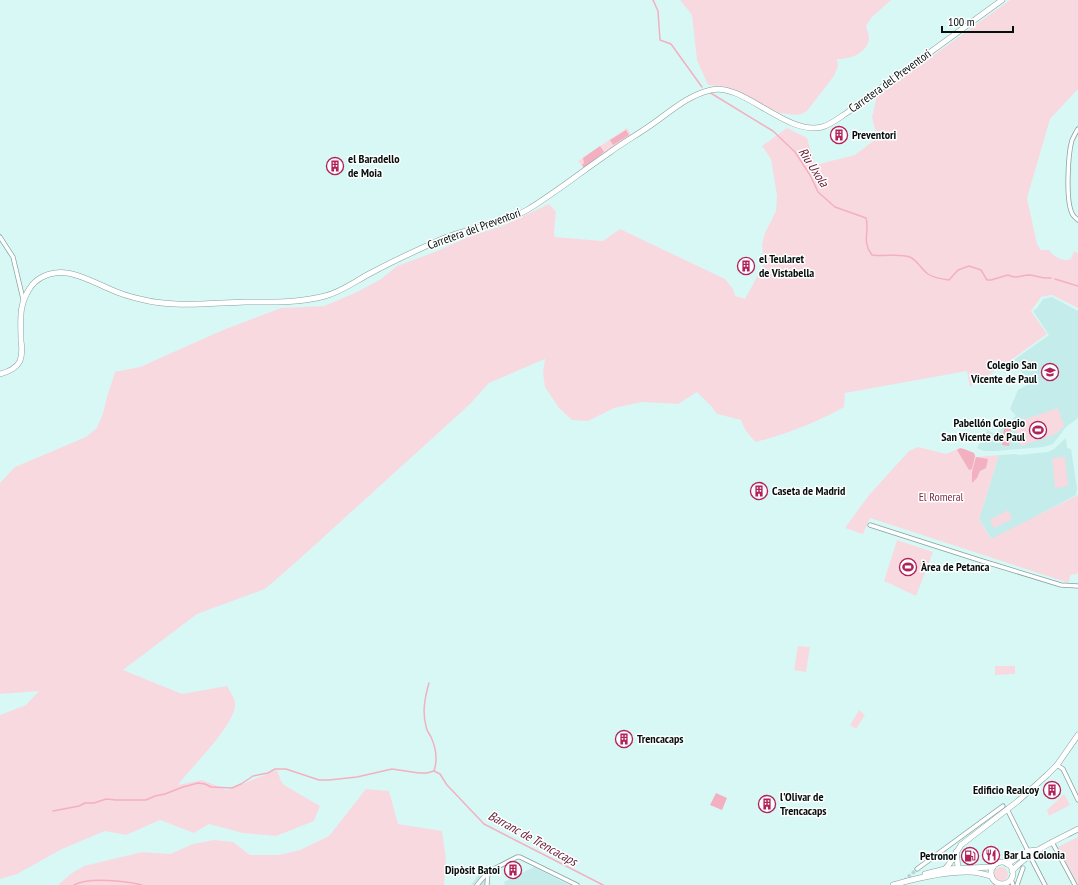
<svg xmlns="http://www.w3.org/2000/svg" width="1078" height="885" font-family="'PT Sans Narrow',sans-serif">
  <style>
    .built { fill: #c3ecea }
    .green { fill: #f9d9e0 }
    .water { fill: #f3b0c0 }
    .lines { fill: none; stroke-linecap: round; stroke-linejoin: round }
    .stream { stroke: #f3b0c0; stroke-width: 1.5 }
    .street-tunnel { stroke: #b8d5d2; stroke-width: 3.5; stroke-dasharray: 3.5 2; stroke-linecap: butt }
    .street-casing { stroke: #84a2a0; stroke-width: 5 }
    .secondary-casing { stroke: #84a2a0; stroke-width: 6 }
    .street { stroke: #fff; stroke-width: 3.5 }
    .secondary { stroke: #fff; stroke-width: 5 }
    .labels { text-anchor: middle; stroke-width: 3; stroke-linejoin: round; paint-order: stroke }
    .street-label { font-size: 12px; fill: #050f0e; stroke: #fff }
    .poi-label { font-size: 12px; font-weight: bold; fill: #050f0e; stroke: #fff; text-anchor: start }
    .park-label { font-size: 12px; fill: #7f3149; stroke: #fff }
    .water-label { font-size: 13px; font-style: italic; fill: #6c203a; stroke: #fff }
  </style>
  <rect width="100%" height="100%" fill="#d8f8f5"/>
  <!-- built -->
  <g class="built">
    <polygon points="1052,297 1078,311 1078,418 1066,427 1053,444 1044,447 995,451 984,451 977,448 987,430 995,434 1016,416 1010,409 1018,390 1029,384 1014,360 1049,335 1033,311 1037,308 1043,299"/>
    <polygon points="1066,438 1067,448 1071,449 1077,488 1076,495 992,540 979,519 999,455 1016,454 1019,455 1048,452 1054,449"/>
    <polygon points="489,865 488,885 471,885 485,866"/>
    <polygon points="534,867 569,885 505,885 504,882"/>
  </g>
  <!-- green -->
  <g class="green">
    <path d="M680,0H891L871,18L866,26C867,30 869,35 869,39C867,53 849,60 837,59L838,66L834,76L807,111L802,114L796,115L779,113L746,96L722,86L708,85L697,60L692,15Z"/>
    <path d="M1010,0H1078V89L1050,119L1027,198L1037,244L1041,250H1049C1054,257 1062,262 1071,259L1074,251L1078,253V308L1052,295L1041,297L1031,311L1047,334L1014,358L970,387L967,371L845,393L844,407C817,422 787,434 756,442C749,436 744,429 741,420L717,414L712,407L697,392L678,404L642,402L614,408L588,421L572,420L559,408L545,387L543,373L545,359L489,383L469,405L295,563L265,589L197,614L123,670L182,694L227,686C229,690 234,697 235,702C238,723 190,768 178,785L202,780L227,790L277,770L281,781L284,785L320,806L314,821L276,836L243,833L209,824L194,833L160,820L126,835L105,831L62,849L17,874L0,879V715L26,705L39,691L0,694V483L15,467L86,437L97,428L103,413L107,397L115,372L140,367L223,330L281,308L324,306L355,293L381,279L397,266L435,252L471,236L505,225L549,204L556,212L554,233L555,237L603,241L620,229L725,279L733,289L735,296L745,299L764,264L762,244L765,233L776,211L777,196L771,159L762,146L787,128L807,138L815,165L855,155L877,138L872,117L877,96Z"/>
    <polygon points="627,128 633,138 585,170 578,161"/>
    <polygon points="1058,408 1064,426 1056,434 1021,446 1014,425 1014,423"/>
    <polygon points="918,447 946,454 960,448 964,449 974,453 976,457 999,455 979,519 991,539 1078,495 1078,572 1077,574 1070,575 1069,583 870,518 863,534 845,528 869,495 909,451"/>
    <polygon points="1065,457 1068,486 1055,488 1052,458"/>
    <polygon points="1008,510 1012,519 994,528 990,520"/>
    <polygon points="897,540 933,552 916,596 884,581"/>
    <polygon points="798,646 810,647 806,672 794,670"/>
    <polygon points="995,666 1015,666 1015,674 995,675"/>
    <polygon points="859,710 865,715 856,729 850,725"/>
    <polygon points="366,789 389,791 398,824 442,831 446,859 444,885 58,885 72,873 84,866 142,852 170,854 193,844 214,840 233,842 250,855 279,855 300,850 329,836"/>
    <polygon points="1064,794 1070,805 1049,816 1047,810"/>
    <polygon points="1078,837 1078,885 1058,847"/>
    <circle cx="1001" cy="874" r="7"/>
  </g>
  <!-- water -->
  <g class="water">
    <polygon points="626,130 629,135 613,145 610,140"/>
    <polygon points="600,146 604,152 584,168 582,165 584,163 583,158"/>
    <polygon points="1004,428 1011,429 1009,446 1002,445"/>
    <polygon points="960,448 964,449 974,453 975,456 972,469 969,470 957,450"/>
    <polygon points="976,457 988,459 986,468 980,471 977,478 972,483 972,472"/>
    <polygon points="716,793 727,798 722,810 710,805"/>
  </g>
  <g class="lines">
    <!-- stream -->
    <g class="stream">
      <polyline points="653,0 658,11 660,40 671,44 702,87"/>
      <path d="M709,92L773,131L795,152L810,175L818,192L835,207L866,218C870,232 861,241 872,255C885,257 898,253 910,257C918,261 921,269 928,274C934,278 941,279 949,280L958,270L969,266L981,270L987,280H991L1008,275C1017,279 1018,276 1028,275C1035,275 1042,279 1051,278"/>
      <polyline points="1055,279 1078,286"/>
      <path d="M429,683C425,697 422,711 426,726C426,730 429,733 431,737C436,748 438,759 434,771"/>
      <polyline points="53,811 79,806 85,803 94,803 106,799 116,800 146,800 155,796 165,794 183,787 198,783 205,784 211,787 232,788 241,784 253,776 268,773 275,769 286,769 319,780 329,780 357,777 392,769 419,773 427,773 434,771 440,774 447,785 484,824 603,885"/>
      <path d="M74,885C88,877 126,881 142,885"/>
    </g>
    <!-- street-tunnel -->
    <polyline class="street-tunnel" points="904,881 917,869"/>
    <!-- street casing -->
    <g class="street-casing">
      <g id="street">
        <path d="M1078,129C1076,132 1074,136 1072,140C1068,154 1065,203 1073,215C1074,217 1076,218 1078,220"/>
        <polyline points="0,237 13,257 23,299"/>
        <polyline points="870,525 979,560 1061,585 1078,586"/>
        <polyline points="1057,765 1063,769 1078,800"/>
        <polyline points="1007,809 1028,851"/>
        <polyline points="1052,842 1075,885"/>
        <polyline points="1030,856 1045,885"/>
        <polyline points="917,869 1003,806"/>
        <polyline points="1011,879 1013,885"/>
        <polyline points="1006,884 1006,885"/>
        <polyline points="477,885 488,872 517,857 520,857 577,885"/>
        <polyline points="487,885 488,872"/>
        <polyline points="1017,885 1023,868"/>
      </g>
    </g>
    <!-- secondary casing -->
    <g class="secondary-casing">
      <g id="secondary">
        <path d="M0,374C8,372 16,369 20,361C22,355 22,347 21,341C21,320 18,306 30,288C35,280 45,274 55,273C73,270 95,283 112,290C121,294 131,297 140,299C174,308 210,303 245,302C271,302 299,303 325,296C341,292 354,282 369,274C393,261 417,250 442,239C469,227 500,226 527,210C555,193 581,172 609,153C622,143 637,135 651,125C670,112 688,95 711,90C743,82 786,136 822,127C831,125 840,117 848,112L1002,0"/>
        <polyline points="956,852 958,867"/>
        <circle cx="1002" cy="873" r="11"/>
        <polyline points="1007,864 1028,851 1037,850"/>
        <polyline points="945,869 950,863 961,845 1018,801 1047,775 1057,765 1078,735"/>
        <path d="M1012,871C1030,851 1055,841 1078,829"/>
        <polyline points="925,874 945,869 993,867"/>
        <path d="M893,885C917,878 944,871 970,872C977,872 984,874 991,876"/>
      </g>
    </g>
    <!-- street -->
    <use href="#street" class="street"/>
    <!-- secondary -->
    <use href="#secondary" class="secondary"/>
  </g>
  <!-- icons -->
  <defs>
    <g id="building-ring" transform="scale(0.9)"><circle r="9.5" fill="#fff" stroke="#b02259" stroke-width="1.5"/><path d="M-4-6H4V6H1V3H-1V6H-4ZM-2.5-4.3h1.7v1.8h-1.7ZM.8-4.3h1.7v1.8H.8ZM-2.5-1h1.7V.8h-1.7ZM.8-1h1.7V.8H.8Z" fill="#b02259"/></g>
    <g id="school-ring" transform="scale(0.9)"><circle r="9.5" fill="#fff" stroke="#b02259" stroke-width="1.5"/><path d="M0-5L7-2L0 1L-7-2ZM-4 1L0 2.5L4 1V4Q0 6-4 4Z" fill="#b02259"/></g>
    <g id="stadium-ring" transform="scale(0.9)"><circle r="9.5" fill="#fff" stroke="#b02259" stroke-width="1.5"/><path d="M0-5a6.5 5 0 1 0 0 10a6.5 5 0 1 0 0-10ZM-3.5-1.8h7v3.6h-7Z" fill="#b02259"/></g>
    <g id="restaurant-ring" transform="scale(0.9)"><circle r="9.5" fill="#fff" stroke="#b02259" stroke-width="1.5"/><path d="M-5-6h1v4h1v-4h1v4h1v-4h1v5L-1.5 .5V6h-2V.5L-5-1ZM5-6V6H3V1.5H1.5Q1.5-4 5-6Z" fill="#b02259"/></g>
    <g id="fuel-ring" transform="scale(0.9)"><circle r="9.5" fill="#fff" stroke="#b02259" stroke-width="1.5"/><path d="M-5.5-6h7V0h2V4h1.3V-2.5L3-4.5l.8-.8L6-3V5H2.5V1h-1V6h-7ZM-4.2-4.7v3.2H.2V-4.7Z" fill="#b02259"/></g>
  </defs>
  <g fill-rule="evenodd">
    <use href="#building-ring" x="839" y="135"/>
    <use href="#building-ring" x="335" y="166"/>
    <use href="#building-ring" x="746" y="266"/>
    <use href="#school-ring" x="1050" y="372"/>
    <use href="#stadium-ring" x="1038" y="430"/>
    <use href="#building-ring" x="759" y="491"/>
    <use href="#stadium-ring" x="908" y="567"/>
    <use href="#building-ring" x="624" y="739"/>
    <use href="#building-ring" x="1052" y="790"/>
    <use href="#building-ring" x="767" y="804"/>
    <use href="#restaurant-ring" x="991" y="855"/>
    <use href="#fuel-ring" x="970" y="856"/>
    <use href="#building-ring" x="513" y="870"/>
  </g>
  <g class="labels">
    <!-- street labels -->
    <g class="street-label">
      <text transform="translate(890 81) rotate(-36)" y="4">Carretera del Preventori</text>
      <text transform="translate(474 229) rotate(-20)" y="4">Carretera del Preventori</text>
    </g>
    <!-- poi labels -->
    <g class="poi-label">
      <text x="852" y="139">Preventori</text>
      <text x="348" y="163">el Baradello<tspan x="348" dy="14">de Moia</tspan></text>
      <text x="759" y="263">el Teularet<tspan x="759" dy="14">de Vistabella</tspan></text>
      <text x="1037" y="369" text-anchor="end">Colegio San<tspan x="1037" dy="14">Vicente de Paul</tspan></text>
      <text x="1025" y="427" text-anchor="end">Pabellón Colegio<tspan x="1025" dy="14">San Vicente de Paul</tspan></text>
      <text x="772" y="495">Caseta de Madrid</text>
      <text x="921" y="571">Àrea de Petanca</text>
      <text x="637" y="743">Trencacaps</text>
      <text x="1039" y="794" text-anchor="end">Edificio Realcoy</text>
      <text x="780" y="801">l'Olivar de<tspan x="780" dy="14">Trencacaps</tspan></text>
      <text x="1004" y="859">Bar La Colonia</text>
      <text x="957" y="860" text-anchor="end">Petronor</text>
      <text x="500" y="874" text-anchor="end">Dipòsit Batoi</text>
    </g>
    <!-- park labels -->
    <g class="park-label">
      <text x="941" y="501">El Romeral</text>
    </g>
    <!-- water labels -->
    <g class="water-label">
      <text transform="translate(814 167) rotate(57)" y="5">Riu Uxola</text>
      <text transform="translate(533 838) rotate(29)" y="5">Barranc de Trencacaps</text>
    </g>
  </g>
  <!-- scale -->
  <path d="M942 26v6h71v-6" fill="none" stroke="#050f0e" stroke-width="2"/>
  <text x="948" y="26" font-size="12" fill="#050f0e" stroke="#ffffff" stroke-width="3" paint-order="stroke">100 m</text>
</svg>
